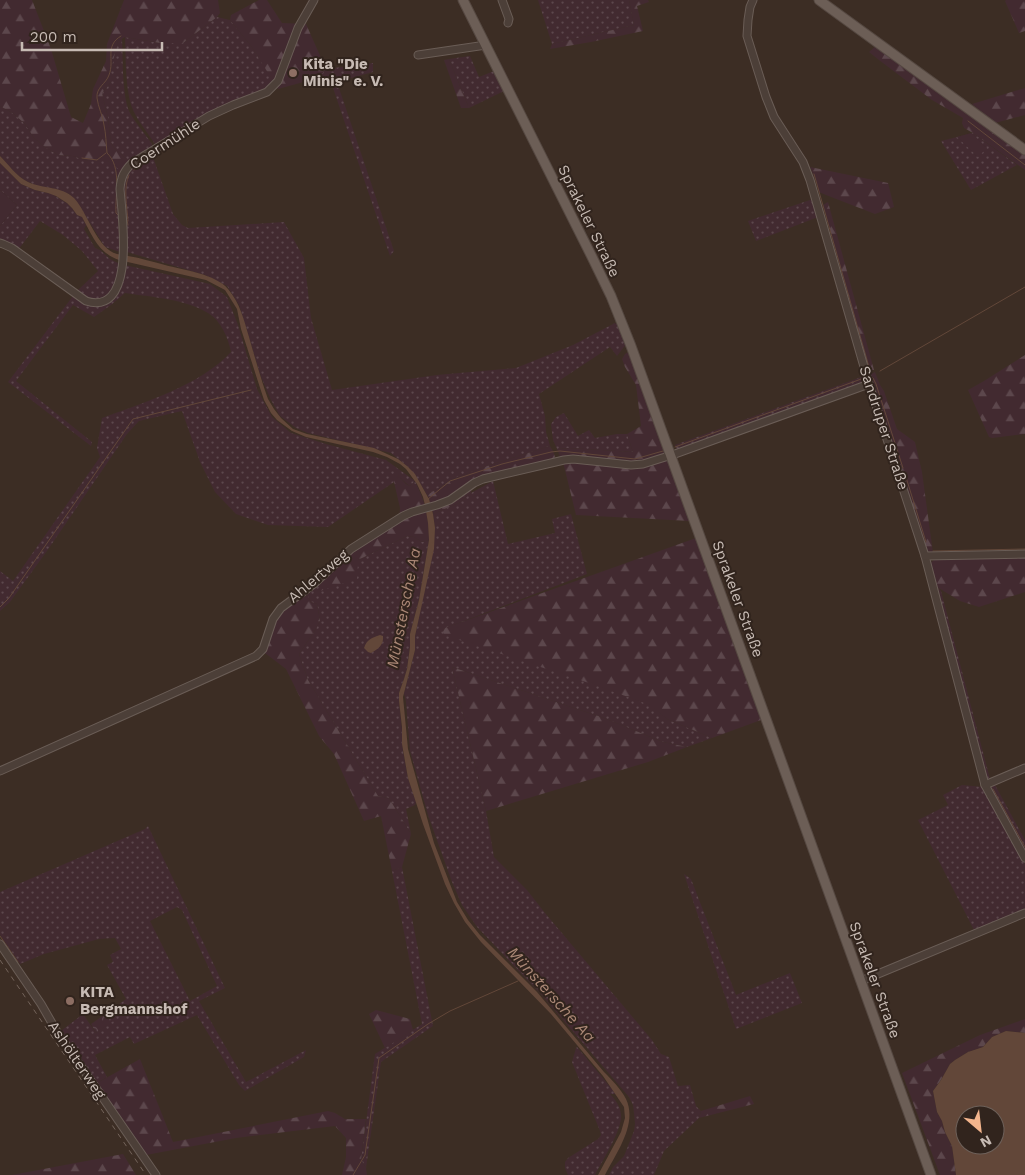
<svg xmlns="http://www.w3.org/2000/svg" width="1025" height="1175" font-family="'Work Sans',sans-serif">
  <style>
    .grass { fill: url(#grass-dots); fill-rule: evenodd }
    .forest { fill: url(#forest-firs) }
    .park { fill: url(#park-crowns) }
    .garden { fill: #422a30 }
    .water { fill: #624739; fill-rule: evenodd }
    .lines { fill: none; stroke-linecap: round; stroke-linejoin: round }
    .stream { stroke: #624739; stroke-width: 1 }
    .minor-casing { stroke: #6a5d56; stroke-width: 9 }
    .major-casing { stroke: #554841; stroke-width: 11 }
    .minor { stroke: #4c3f38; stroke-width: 7 }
    .major { stroke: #6c5e56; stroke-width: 9 }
    .rail { stroke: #73635a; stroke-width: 1; stroke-dasharray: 5 5; stroke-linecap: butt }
    .education-dot { fill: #8d6e63; stroke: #31241d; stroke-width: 2 }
    .labels { text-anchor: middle; stroke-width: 4; stroke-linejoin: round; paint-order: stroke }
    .poi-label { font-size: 15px; font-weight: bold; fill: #c7bbb4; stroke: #31241d; text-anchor: start }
    .street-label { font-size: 15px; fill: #c7bbb4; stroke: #31241d }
    .water-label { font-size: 16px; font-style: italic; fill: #aa8775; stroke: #31241d }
  </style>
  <defs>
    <pattern id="grass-dots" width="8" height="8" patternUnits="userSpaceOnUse" patternTransform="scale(1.25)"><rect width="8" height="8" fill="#422a30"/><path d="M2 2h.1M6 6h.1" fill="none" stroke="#5c474c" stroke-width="1.8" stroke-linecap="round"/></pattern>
    <pattern id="forest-firs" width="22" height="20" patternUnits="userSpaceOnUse" patternTransform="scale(1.25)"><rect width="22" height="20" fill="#422a30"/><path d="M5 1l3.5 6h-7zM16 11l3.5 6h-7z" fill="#5c474c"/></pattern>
    <pattern id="park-crowns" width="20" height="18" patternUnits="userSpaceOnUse" patternTransform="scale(1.25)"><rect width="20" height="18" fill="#422a30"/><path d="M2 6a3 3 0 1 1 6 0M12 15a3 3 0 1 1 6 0" fill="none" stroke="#5c474c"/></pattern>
  </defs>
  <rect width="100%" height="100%" fill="#3c2d24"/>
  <!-- grass -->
  <g class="grass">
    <polygon points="538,0 629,0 634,25 552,44"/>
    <path d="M217,17L230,20L252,47L273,80L271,85L266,90L156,146C149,134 139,123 133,110C125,90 126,58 125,37L160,43H183Z"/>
    <path d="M122,39C123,59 122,93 129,111C134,121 145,134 152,144L151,149L129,161L115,149L111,143L108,118L102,93L111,82V69L118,41Z"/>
    <polygon points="470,56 479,77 494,71 504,91 469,108 449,59"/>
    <polygon points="373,63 373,72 337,82 394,251 390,256 332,85 318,78 326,69"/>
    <polygon points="0,106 14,114 25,124 34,138 45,147 58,155 73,156 88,161 108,161 121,170 116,179 120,252 105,247 78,204 69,194 55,189 37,186 24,180 15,173 0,156"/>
    <polygon points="973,133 1017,165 971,190 941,141"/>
    <path d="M155,152L154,160L173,214L182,225L188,228L284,222L304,258L311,318L332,390L437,375L516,368L573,345L615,323L619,325L627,343L617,356L610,347L539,394L545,416L546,432L550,446L490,465L455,478L427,495L421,485L409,468L391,453L308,433L296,428L280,416L271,400L261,377L239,305L227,286L205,275L127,252L123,183C130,166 140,162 155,152Z"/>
    <path d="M0,163L21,184L35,190L52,194L67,203L72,208L77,215L82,217L86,225L84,229L95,248L100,250L110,259L120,264L210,284L227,297L238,325L257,389L272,417L291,433L326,444L386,460L415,481L410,486L407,484L394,472V482L328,527L268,525L236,514L215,492L200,462L182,411L139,421L127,434L47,551L10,602L0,611V571L13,581L100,457L97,448L102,418C145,402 199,386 231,352C228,337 221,321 208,313C185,299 151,297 125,293L111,305L94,317L73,305L16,381L92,442L91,446L8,382L76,292L54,274L78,290L98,271L82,251L63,235L40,221L18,250L0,239V226L17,205L0,190Z"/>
    <polygon points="813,199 818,217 756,241 748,221"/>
    <polygon points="864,376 866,382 677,450 675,445"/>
    <polygon points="564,413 578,436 589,430 595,438 617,434 627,434 633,452 569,448 557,449 553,440 551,424 556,417"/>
    <polygon points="493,481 508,544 555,533 552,519 571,514 587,574 443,629 651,705 667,719 712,738 687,747 663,742 604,718 452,667 486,811 494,857 527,890 545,913 652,1040 661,1054 669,1057 678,1086 690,1085 696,1106 701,1111 699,1118 664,1151 654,1175 609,1175 613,1167 624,1156 634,1131 635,1124 634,1113 633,1105 629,1097 541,994 477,927 462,905 452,882 428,815 410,751 406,702 404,693 415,650 415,636 435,528 433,514 459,503 471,493"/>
    <polygon points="407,536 414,537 422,542 429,540 419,600 410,634 410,647 407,669 404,679 399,693 399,701 402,730 402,744 405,762 408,778 416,802 415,805 406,809 411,834 389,798 378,796 308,680 299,654 314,632 320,621 317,604 311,602 307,595 320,584 320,590 358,560"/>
    <polygon points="937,587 941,591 990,779 986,778"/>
    <polygon points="994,783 1025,840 1025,851 991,789"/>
    <polygon points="962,785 983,787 1025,864 1025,909 975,932 918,820 948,805 943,795"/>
    <path d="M148,826L225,988L199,1001L246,1082L306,1050L304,1057L245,1091L239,1085L197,1015L134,1044L130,1037L95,1055L107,1077L97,1083L61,1031L83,1014L96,1033L115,1019L110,1011L126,999L107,965L113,962L110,955L121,949L115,938L99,939L44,954L20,964L0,935V892L145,829ZM177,907L182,910L217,986L190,1001L150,921Z"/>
    <polygon points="402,867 433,1026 381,1062 366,1168 361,1160 375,1054 422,1024 392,871"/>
    <polygon points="684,874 691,879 736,995 790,973 802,1003 736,1029"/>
    <path d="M577,1047L616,1094H610C615,1099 620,1106 621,1114C623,1129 602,1161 595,1175H568L565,1168V1162L568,1158L598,1139L601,1135L600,1131L572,1062L576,1048Z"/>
  </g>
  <!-- forest -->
  <g class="forest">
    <polygon points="0,0 32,0 51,49 71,117 83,123 91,104 93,89 106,61 107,44 124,0 218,0 220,13 217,17 183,43 160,43 125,37 118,41 111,69 111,82 102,93 108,118 111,143 115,149 129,161 121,171 108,161 88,161 73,156 58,155 45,147 34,138 25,124 14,114 0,106"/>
    <polygon points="259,0 267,0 282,23 306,24 326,69 318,78 278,89 252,47 230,20 231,15"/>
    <polygon points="629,0 648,0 649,2 637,6 643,31 591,42 550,49 552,44 634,25"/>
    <polygon points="1006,0 1025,0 1025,31 1019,33 1005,1"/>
    <polygon points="877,45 1025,154 1025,170 973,133 964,128 962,123 963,118 932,100 879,60 869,52"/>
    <polygon points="449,59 469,108 461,108 444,60"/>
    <polygon points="1025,88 1025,115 995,123 972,104"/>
    <polygon points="810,167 888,183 894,207 875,214 826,195 819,192 816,181"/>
    <polygon points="828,202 874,370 869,370 823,205"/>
    <polygon points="630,351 690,521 576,515 564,466 557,449 569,448 633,452 627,434 641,426 636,385 625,367 622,359 625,354"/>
    <polygon points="1025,355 1025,434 992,438 989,437 968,390 984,381"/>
    <polygon points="875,372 880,385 884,391 897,429 915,442 922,472 933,553 927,551 869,375"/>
    <polygon points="550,446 553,451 555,457 552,460 472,482 471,493 459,503 433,514 429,499 427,495 455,478 490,465"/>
    <path d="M394,471L406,484L410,486L415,481C425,501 429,517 429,540L422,542L414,537L407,536L358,560L357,579L320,591V584L351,551L399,520L400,508L394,482Z"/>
    <polygon points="696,538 761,720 712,738 667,719 650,705 595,685 444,635 442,629"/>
    <polygon points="1025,556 1025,592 979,607 960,601 937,587 930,563 937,558"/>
    <polygon points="307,595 311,602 317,604 320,621 314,632 299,654 308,680 378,796 389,798 411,834 402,867 392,871 381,816 364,821 334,754 319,736 286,669 265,653 276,619 284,609"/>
    <polygon points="452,667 604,718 663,742 687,747 648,762 486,811"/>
    <polygon points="376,1010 410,1019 413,1030 385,1048 369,1014"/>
    <polygon points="1025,1019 1025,1033 1006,1031 992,1037 983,1047 968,1052 955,1060 950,1064 941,1080 933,1091 937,1112 942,1121 945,1132 952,1146 956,1175 940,1175 902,1073 980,1035"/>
    <polygon points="140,1059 173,1142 328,1111 335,1113 345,1119 366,1119 361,1160 366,1168 367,1175 342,1175 346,1157 346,1138 335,1126 236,1138 146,1155 97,1083"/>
    <polygon points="750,1096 754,1104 699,1118 701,1111"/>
    <polygon points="123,1154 136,1175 12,1175"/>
  </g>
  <!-- park -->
  <polygon class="park" points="110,1011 116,1019 96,1033 91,1024"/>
  <!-- garden -->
  <g class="garden">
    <polygon points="971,133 987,148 978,157 957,137"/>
    <polygon points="0,190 17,205 0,226"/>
  </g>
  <!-- water -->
  <g class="water">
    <path d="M0,156C9,165 16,176 28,182C43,189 62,186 74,198C88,213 97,249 117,254C121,255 125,255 128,256C141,258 153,262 165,265C183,270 216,274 228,289C240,303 244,320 249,337C255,358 261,379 268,399L274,409L281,418L293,429L307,434L374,448L398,459L407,466L415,474L429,499L433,514L435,528L434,549L415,636V650L403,697L408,749L434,843L457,902L468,920L480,935L537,992L604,1072C612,1080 621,1089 626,1099C638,1124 616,1153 605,1175H598L621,1132L625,1118L624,1107L603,1076L551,1014L481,942L465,922L454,903L445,884L423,824L408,778L402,744V727L399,701V693L404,679L407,669L410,647V634L419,600L429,540L428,523L425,505L423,497L417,484L406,469L400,464L387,457L373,452L306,437L292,431L277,420L271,413L264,400L241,329L237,309L225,290L206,280L119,260C98,253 92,235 82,217L77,215L72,208L67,203L56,196L48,193L35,190L21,184L0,163Z"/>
    <path d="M380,635L383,636C384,645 378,649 371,653L368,652L364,648C367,639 372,638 380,635Z"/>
    <path d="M1006,1031L1025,1033V1175H956L952,1146L945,1132L942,1121L937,1112L933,1091L941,1080L950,1064L955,1060L968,1052L983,1047L992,1037ZM965,1115H995V1145H965Z"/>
  </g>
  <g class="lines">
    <!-- stream -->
    <g class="stream">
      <polyline points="968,121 1025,165"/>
      <polyline points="82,158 97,160 106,153"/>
      <polyline points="134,170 148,160"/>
      <polyline points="814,174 869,367"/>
      <path d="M119,216L116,213C115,194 122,167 107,153C106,143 106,134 104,125C103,116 98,107 97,98C96,87 106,84 109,75C115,60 104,46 121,36"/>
      <polyline points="125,219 127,220 128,225"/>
      <path d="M128,221C127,207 123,187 129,175"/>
      <polyline points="880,371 1025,287"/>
      <polyline points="870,376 873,378 876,384 903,468"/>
      <polyline points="675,447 864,378"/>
      <polyline points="905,474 926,542"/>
      <polyline points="428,499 450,481 502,464 551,452 560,451 635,459 663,451"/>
      <polyline points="933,551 1025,549"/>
      <polyline points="0,607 9,598 133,419 251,390"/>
      <polyline points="993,789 1025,847"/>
      <polyline points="0,936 18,962"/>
      <polyline points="353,1175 365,1155 379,1058 428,1024 450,1011 518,981"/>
    </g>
    <!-- minor casing -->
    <g class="minor-casing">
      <g id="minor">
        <polyline points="502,0 509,19 508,23"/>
        <polyline points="753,0 750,7 748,20 747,36 766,97 774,117 803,162 810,180 869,384 925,556 985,785 1025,858"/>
        <polyline points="418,55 486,45"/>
        <path d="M0,243L3,244L12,248L86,301C137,317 122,215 120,189C121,177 124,171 132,163L209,116L233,105L267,92L278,81L298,28L314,0"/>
        <polyline points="925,556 1025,554"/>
        <polyline points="0,771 256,656 263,649 273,619 281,608 315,583 351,549 403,516 412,512 437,505 450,500 474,483 483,479 564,460 573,459 631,465 643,464 675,454 869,384"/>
        <polyline points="985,785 1025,768"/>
        <polyline points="0,944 41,1004 56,1030 156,1175"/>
        <polyline points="861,981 1025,913"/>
      </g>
    </g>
    <!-- major casing -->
    <g class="major-casing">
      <g id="major">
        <polyline points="463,0 592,257 611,296 631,346 931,1175"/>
        <polyline points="819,0 1025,150"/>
      </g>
    </g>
    <!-- minor -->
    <use href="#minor" class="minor"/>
    <!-- major -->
    <use href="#major" class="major"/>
    <!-- rail -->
    <polyline class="rail" points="0,960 146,1175"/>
  </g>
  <!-- markers -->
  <g class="education-dot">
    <circle cx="293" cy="73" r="5"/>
    <circle cx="70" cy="1001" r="5"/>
  </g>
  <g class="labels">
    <!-- poi labels -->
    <g class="poi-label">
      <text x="303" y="69">Kita "Die<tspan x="303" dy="17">Minis" e. V.</tspan></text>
      <text x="80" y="997">KITA<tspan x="80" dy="17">Bergmannshof</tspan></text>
    </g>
    <!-- street labels -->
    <g class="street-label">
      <text transform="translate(165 144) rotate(-33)" y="5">Coermühle</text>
      <text transform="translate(589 221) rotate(64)" y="5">Sprakeler Straße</text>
      <text transform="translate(884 428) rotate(72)" y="5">Sandruper Straße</text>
      <text transform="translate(318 576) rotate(-40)" y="5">Ahlertweg</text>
      <text transform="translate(738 599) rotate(70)" y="5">Sprakeler Straße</text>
      <text transform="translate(875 980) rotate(70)" y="5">Sprakeler Straße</text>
      <text transform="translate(77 1060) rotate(56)" y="5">Ashölterweg</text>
    </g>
    <!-- water labels -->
    <g class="water-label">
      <text transform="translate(403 608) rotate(-79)" y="6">Münstersche Aa</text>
      <text transform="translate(552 994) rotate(48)" y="6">Münstersche Aa</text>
    </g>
  </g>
  <!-- north arrow -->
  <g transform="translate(980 1130) rotate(152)"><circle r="24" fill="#31241d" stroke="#6d6059"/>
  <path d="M0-4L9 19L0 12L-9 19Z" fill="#f3b58d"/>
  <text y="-8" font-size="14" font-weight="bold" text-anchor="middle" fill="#c7bbb4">N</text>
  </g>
  <!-- scale -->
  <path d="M22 42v8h140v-8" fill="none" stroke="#c7bbb4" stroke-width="2.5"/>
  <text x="30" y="42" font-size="15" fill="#c7bbb4" stroke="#31241d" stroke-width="4" paint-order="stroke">200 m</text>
</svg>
